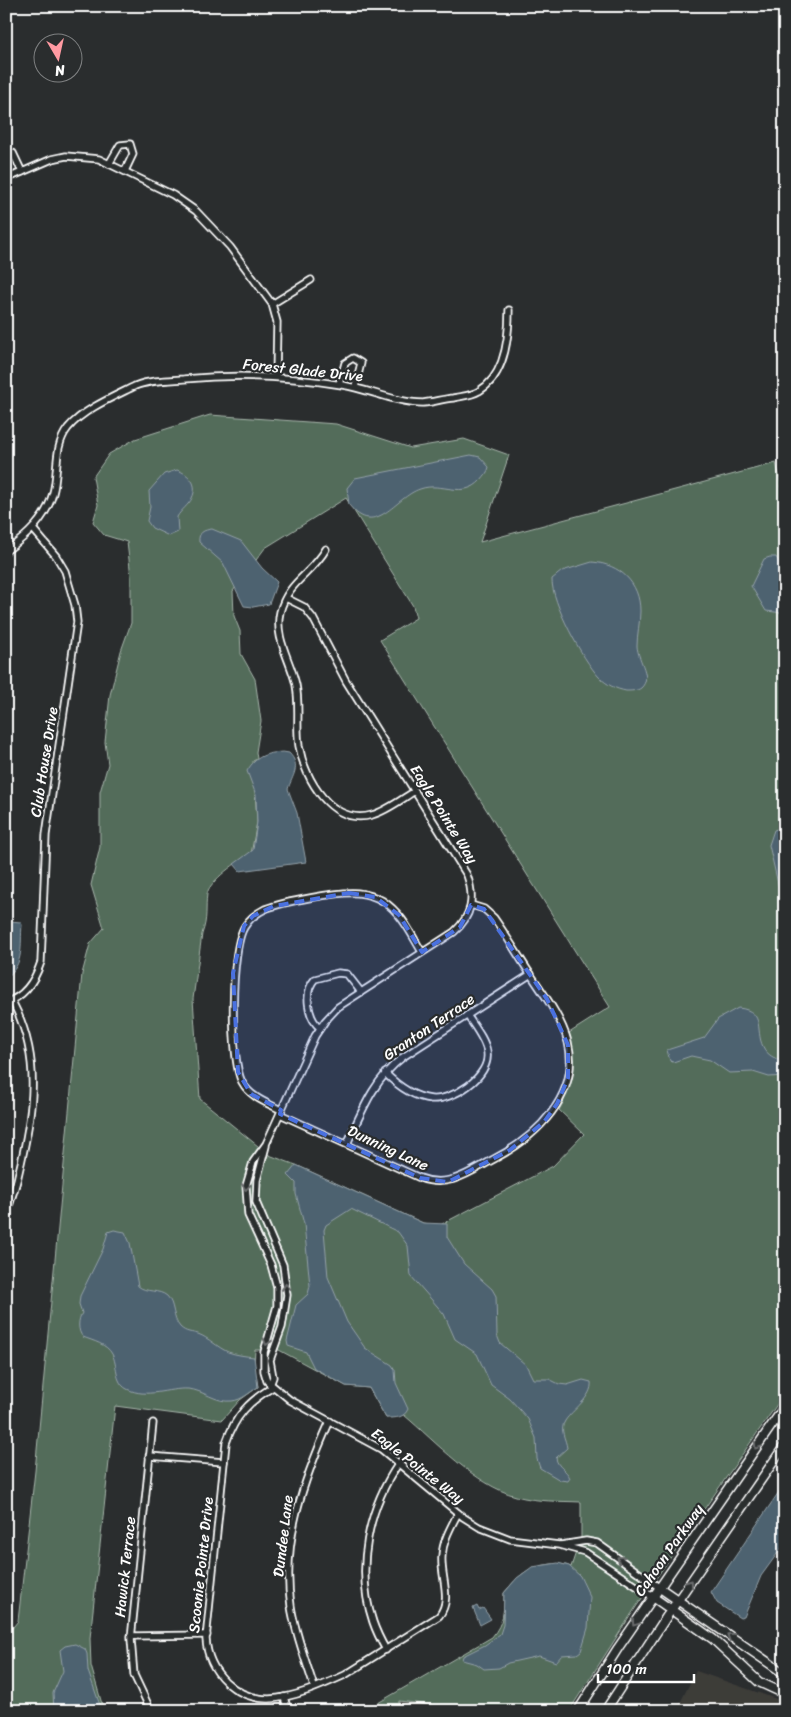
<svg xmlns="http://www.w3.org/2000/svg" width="791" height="1717" font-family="Sriracha,sans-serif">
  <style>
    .built { fill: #3e3c39 }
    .green { fill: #526c5a; stroke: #a8b6ac; fill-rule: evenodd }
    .water { fill: #4d6270; stroke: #94a1a9 }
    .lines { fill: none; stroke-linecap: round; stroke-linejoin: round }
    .minor-casing { stroke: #fff; stroke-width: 9 }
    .tertiary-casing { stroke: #fff; stroke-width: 11 }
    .minor { stroke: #2a2d2e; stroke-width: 5.5 }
    .tertiary { stroke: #2a2d2e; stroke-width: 8 }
    .oneway { stroke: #6a6c6d }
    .marked { fill: #4a71e0; fill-opacity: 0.2; stroke: #4a71e0; stroke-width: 4; stroke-dasharray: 10 6; stroke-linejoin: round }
    .labels { text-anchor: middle; stroke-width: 4.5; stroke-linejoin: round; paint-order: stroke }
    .street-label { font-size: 15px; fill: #fff; stroke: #2a2d2e }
  </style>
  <rect width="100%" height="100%" fill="#2a2d2e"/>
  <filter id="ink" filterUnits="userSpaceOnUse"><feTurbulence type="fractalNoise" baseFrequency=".02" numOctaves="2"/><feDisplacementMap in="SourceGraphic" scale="10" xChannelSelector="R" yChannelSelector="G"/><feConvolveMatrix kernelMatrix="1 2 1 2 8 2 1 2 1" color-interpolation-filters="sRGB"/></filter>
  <g filter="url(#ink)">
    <!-- built -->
    <g class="built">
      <polygon points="696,1671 785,1702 785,1711 676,1711"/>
      <polygon points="399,1701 477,1711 398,1711"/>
    </g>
    <!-- green -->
    <path class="green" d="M210,415L336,424L411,448L464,439L509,455L480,542L776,463L785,499V1393L636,1607L569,1711H477L399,1701L398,1711H364L492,1637C504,1622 504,1612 504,1593C520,1574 527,1567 552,1564C559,1564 565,1564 571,1567L581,1537V1502C560,1501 537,1502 516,1496C475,1485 436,1442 404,1415L386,1418L369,1388L346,1386L279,1350H255L254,1367L258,1387L240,1400L222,1420L115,1406L90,1638L91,1666L104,1711H6V1631L9,1632L18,1621L35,1471L82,974L90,944L104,928L91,885L100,847V792L108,764L105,742L110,695L121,651L131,623V577L127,542L104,535L93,522L98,505L93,477L109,454L135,439ZM346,498L413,606L416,618L380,640L610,1007L569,1033C575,1060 573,1086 559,1110L584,1134L553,1166L438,1226L423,1223L296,1165L269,1155L200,1099L193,999L202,934C208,918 205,909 207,894C209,881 239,860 251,854L257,822L253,761L257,759L256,752L261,721L255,679L241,654L240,631L234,616L233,591L265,548Z"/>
    <!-- water -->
    <g class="water">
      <path d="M471,455L480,457L489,467C488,472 485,475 481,480C463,500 442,481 420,489C395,497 376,539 349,505L347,488L355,478Z"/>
      <path d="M177,470C189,474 199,484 192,498C189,505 181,510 177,517L178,532L169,536L152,528L147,521L150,507L149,491L164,474Z"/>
      <path d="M212,529L241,541L262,568L277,582L269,604L253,607L244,606L223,563L199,542C198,532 204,530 212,529Z"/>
      <path d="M770,557H776C786,569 788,599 784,613L766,611L751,586L764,559Z"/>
      <path d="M592,562C620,564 640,583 640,611C640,623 637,634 637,646C638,661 653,677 641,688C637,691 631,691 626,691C616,689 607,685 599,677C583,660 551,602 552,579L562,571Z"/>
      <path d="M283,752L289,753C302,766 292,776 288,789L297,813L306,862L240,871L234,864L253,850L257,822L256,795L247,771C256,756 266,753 283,752Z"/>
      <polygon points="785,826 785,914 769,845 774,830"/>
      <path d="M6,918L10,921L21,922L22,925C20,946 25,963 6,978Z"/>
      <path d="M738,1008C768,1011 753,1033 765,1050C770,1057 777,1059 785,1062V1076L769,1077L753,1072L729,1073L710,1060L691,1056L673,1062L670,1061L667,1050L704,1038L718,1019Z"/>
      <polygon points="6,1045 10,1077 6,1119"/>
      <path d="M296,1165L423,1223L447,1224V1237L464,1264L492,1289L496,1296L497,1335L500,1343L526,1365L533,1379H549L559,1384L567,1385L583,1380L591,1382C593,1397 572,1410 565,1421C559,1430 566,1439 567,1448L556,1458C557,1467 567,1470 570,1478L568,1481L560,1480L540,1468L537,1459L536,1438L528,1419L510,1399L491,1385L477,1354L455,1339L444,1314L411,1276L408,1246L398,1232L351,1209L326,1225L324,1230L328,1277L347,1322L365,1348L392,1365L395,1370L396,1383L408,1409C404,1418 396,1418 386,1418L369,1388L346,1386L314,1368L306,1352L288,1346L287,1341L296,1305L308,1294L310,1286L304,1224L296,1194V1183L288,1175Z"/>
      <path d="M114,1230L125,1232L130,1243L138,1286C146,1293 159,1289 167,1296C175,1304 172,1318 180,1327C186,1333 192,1332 198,1334C209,1338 217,1347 228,1352C236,1355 246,1356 254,1357L258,1387C250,1392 242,1400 232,1401C216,1403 203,1390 188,1389C167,1388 147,1399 127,1389C114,1382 118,1365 112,1354C107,1344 93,1341 83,1337C77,1331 78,1319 82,1313L79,1304L80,1296L103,1249L108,1232Z"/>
      <polygon points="785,1483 785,1543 761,1576 744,1617 740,1618 717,1603 711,1592"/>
      <polygon points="558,1563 569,1566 580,1576 590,1597 588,1628 581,1651 577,1654 562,1655 556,1662 539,1656 508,1663 499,1668 484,1669 477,1664 462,1660 463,1656 485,1645 500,1634 503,1625 504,1593 517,1578 532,1567"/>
      <polygon points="477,1606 479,1610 483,1608 491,1619 480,1625 473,1608"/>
      <polygon points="75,1644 85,1649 87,1654 88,1671 102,1711 54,1711 53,1693 63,1671 60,1650 65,1646"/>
    </g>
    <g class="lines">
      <!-- minor casing -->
      <g class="minor-casing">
        <g id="minor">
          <polyline points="6,152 13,153 22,172"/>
          <polyline points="109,164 120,145 130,144 133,154 125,171"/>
          <polyline points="6,179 52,159 66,156 99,159 173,195 196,211 230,247 272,304 277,322 276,377"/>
          <polyline points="272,304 311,280"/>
          <polyline points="339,384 345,363 353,358 361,363 355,387"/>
          <path d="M326,549C312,574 288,581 280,612C274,638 291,661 296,685C300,705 296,726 299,746C305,780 332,826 372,815C387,811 402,799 415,791"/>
          <path d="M6,551C27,536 46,519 53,493C59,472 53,447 68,428C84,409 113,397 135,386C150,380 168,380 184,379C237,374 289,376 342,385C368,389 396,403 423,403C433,402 443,399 453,398C462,396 471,396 479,391C505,376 509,337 509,310"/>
          <path d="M286,598L304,607L313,618L346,681L467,875C475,898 472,916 454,932L338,1007L325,1021L315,1036L266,1144L253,1162L246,1186L248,1215L271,1265L277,1287V1306L264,1352V1371L267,1381L290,1400L381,1449L463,1517L479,1527L510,1539L559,1545L585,1552L653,1597"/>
          <path d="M6,1002C25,997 35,980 41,962L46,835L77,622L75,605L65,571L56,556L33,529"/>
          <path d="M320,1028C308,1018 303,992 315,979L338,973L347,974L361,992"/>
          <path d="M385,1073C397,1085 413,1097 431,1099C452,1101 491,1077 487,1052C485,1039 474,1026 467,1015"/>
          <path d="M281,1110C267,1103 250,1097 242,1082C230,1060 230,947 245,926C250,918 257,913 265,909C283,902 339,891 358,893C367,894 376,897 383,901C402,913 411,934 422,952"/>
          <path d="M280,1114L420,1178C448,1189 470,1172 494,1159C536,1137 581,1095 568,1042C561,1016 542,992 527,969C516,952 506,935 494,918L484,909L471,905"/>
          <path d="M347,1144C362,1111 374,1079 403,1057L531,974"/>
          <polyline points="266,1146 257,1180 256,1202 283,1265 287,1295 282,1327 270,1360 273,1377 270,1385"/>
          <path d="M6,1220C8,1204 15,1191 18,1176C33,1114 43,1059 12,1001"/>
          <path d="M273,1387C249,1401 235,1416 226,1443L206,1639C208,1672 235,1699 269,1699C294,1698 323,1685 345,1675L439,1616C453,1599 440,1576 442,1556C443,1540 451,1527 458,1513"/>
          <polyline points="149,1456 224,1462"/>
          <polyline points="561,1545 586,1541 597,1543 660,1588"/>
          <polyline points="131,1636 207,1635"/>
          <path d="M386,1650C381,1641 376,1631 373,1622C355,1569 368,1508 399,1463"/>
          <path d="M314,1687C306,1661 295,1633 291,1606C281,1541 304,1479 330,1421"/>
          <polyline points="284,1697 288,1711"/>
          <polyline points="151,1711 134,1675 131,1639 153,1423"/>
        </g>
      </g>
      <!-- tertiary casing -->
      <g class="tertiary-casing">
        <g id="tertiary">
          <polyline points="660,1588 785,1674"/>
          <polyline points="653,1597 713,1639 759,1682 785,1694"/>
          <polyline points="578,1711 618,1648 785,1406"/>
          <polyline points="605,1711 667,1616 785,1445"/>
        </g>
      </g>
      <!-- minor -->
      <use href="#minor" class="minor"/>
      <!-- tertiary -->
      <use href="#tertiary" class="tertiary"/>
    </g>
    <!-- one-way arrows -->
    <defs><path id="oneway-chevron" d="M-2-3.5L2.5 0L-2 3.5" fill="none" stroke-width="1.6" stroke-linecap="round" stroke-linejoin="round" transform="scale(1.25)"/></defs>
    <g class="oneway">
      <use href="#oneway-chevron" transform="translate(246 1187) rotate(95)"/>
      <use href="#oneway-chevron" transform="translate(286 1287) rotate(-95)"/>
      <use href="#oneway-chevron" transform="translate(267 1342) rotate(107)"/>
      <use href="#oneway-chevron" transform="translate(757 1446) rotate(124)"/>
      <use href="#oneway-chevron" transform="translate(620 1559) rotate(-144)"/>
      <use href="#oneway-chevron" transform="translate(690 1583) rotate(-55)"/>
      <use href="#oneway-chevron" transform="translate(635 1623) rotate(124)"/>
      <use href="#oneway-chevron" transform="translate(730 1636) rotate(-147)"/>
    </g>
  </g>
  <!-- marked area -->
  <path class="marked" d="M349,893L375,897L399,915L422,952L460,927L471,905L484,909L547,999L568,1045V1078L557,1104L544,1122L510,1150L448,1182L420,1178L280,1114L281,1110L251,1094L238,1072L233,973L244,926L253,916L274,906Z"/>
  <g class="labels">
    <!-- street labels -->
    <g class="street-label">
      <text transform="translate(303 370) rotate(6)" y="5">Forest Glade Drive</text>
      <text transform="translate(44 762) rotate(-81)" y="5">Club House Drive</text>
      <text transform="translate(444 814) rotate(58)" y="5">Eagle Pointe Way</text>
      <text transform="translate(429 1027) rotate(-34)" y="5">Granton Terrace</text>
      <text transform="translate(388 1148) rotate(25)" y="5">Dunning Lane</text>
      <text transform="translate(418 1466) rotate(38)" y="5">Eagle Pointe Way</text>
      <text transform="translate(283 1536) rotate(-83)" y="5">Dundee Lane</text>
      <text transform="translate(669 1550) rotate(-55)" y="5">Cahoon Parkway</text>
      <text transform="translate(201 1565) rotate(-84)" y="5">Scoonie Pointe Drive</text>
      <text transform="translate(125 1567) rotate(-84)" y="5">Hawick Terrace</text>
    </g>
  </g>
  <!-- margin -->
  <rect width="791" height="1717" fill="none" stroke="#2a2d2e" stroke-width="25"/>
  <rect x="12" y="12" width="766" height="1692" fill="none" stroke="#fff" stroke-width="2" filter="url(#ink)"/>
  <!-- north arrow -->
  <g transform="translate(58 58) rotate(171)"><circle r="24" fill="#2a2d2e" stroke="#7f8182"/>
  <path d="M0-4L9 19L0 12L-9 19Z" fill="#ff9aa2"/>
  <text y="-8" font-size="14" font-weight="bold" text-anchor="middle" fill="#ffffff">N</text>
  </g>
  <!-- scale -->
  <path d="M598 1674v8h96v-8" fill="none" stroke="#ffffff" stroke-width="2.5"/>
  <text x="606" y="1674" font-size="15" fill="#ffffff" stroke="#2a2d2e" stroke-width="4" paint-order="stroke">100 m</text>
</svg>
